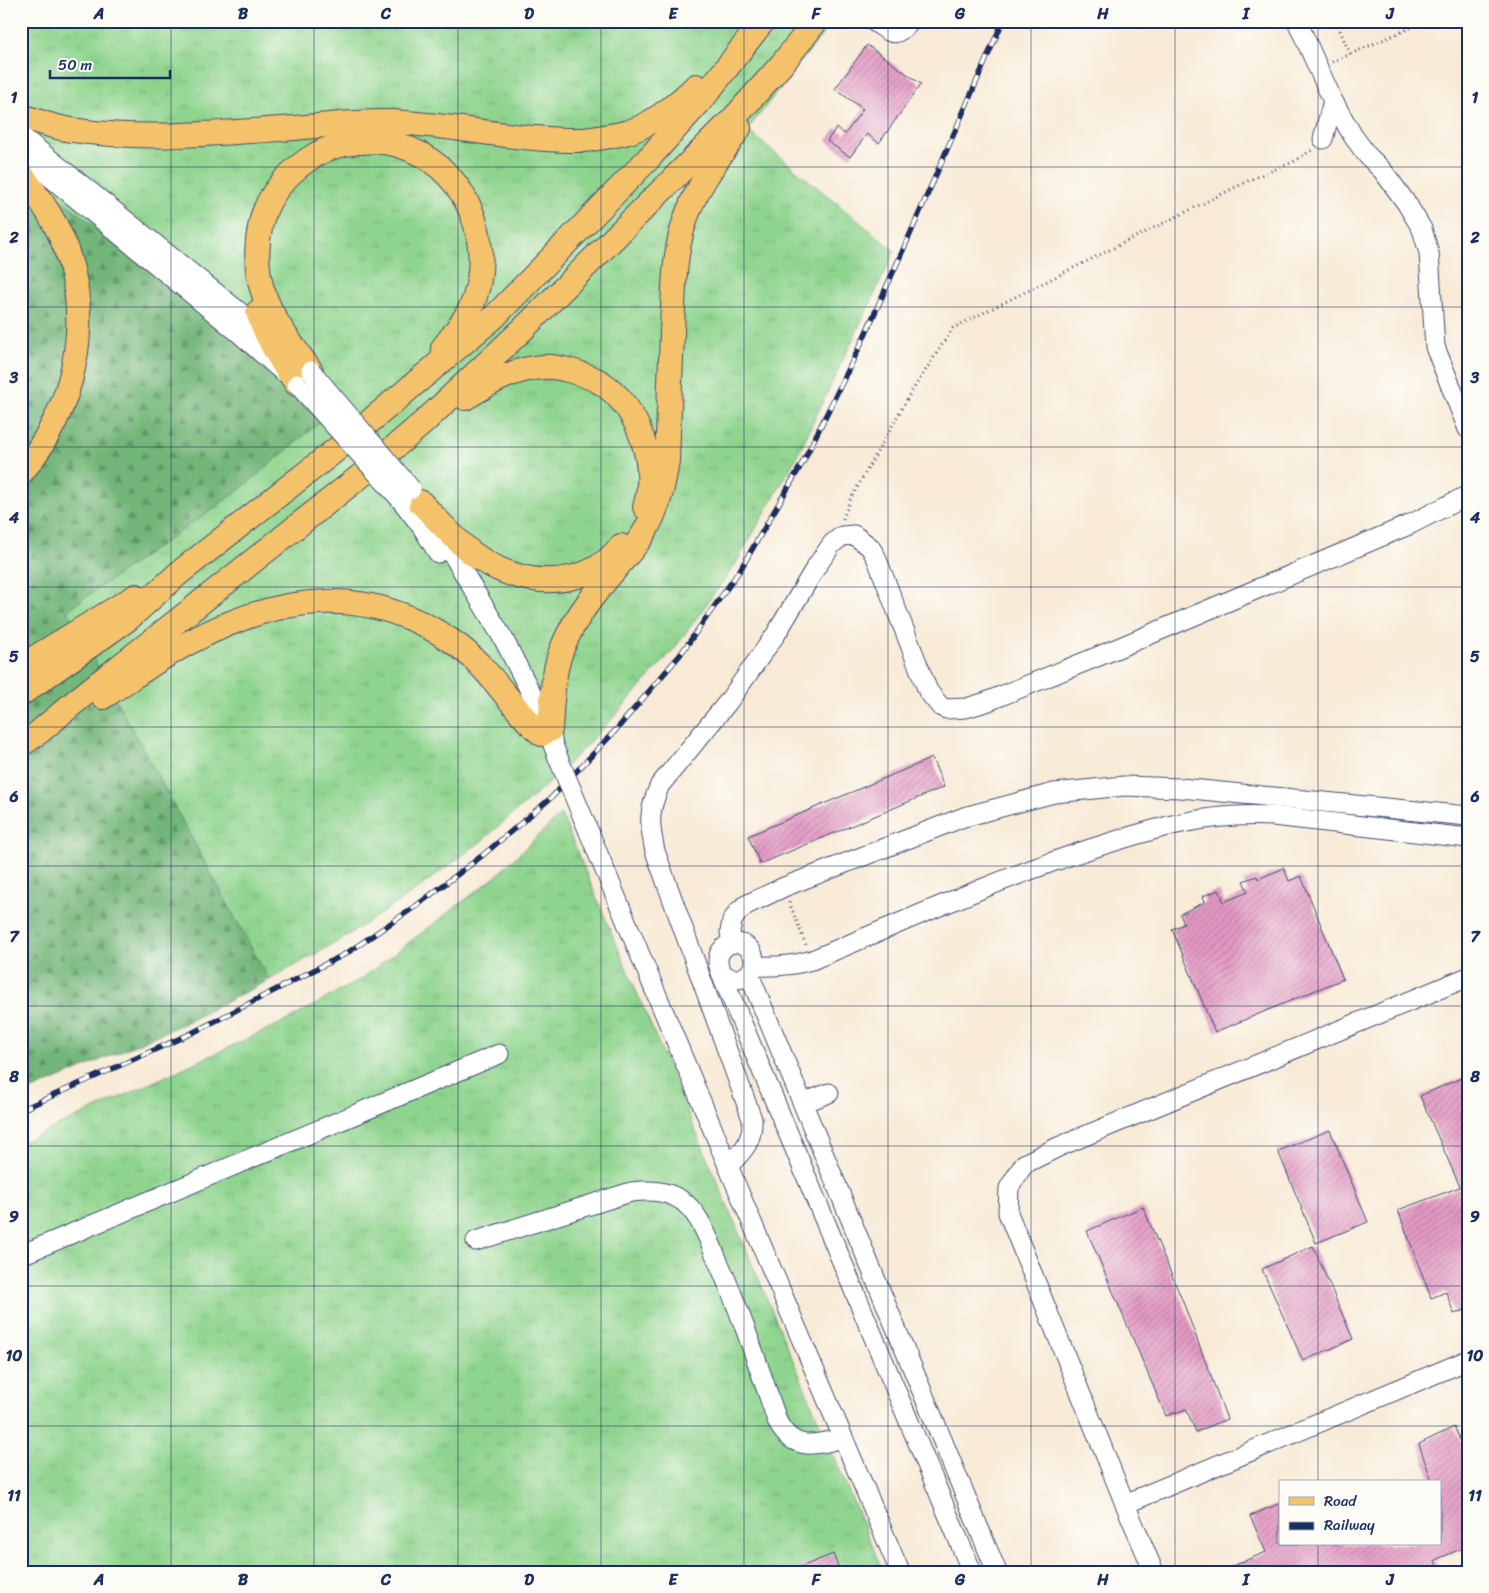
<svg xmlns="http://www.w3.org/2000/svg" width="1489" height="1593" font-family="Sriracha,sans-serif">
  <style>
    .grass { fill: url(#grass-tufts); stroke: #558276 }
    .forest { fill: url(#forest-firs); stroke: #47726c }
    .building { fill: url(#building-hatch) }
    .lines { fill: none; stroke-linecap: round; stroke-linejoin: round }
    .minor-casing { stroke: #3c4b70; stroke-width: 21 }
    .major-casing { stroke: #3c4b70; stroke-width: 26 }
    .path { stroke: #3c4b70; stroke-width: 3; stroke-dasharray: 1 4; stroke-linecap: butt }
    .minor { stroke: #fff; stroke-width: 19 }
    .major { stroke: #f3c26a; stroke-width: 24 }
    .rail-casing { stroke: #1b2f5e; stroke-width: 5.5 }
    .rail { stroke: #fdfcf7; stroke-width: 4; stroke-dasharray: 11; stroke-linecap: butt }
    .minor-bridge-casing { stroke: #3c4b70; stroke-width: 21; stroke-linecap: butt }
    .minor-bridge { stroke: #fff; stroke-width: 19 }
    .grid { fill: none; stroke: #1b2f5e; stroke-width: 1; stroke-opacity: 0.55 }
    .neatline { fill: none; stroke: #1b2f5e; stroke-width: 2 }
    .grid-label { font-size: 16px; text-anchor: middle; font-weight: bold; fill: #1b2f5e }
  </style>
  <defs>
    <pattern id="grass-tufts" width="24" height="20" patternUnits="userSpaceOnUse" patternTransform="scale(1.25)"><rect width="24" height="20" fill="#8fd48e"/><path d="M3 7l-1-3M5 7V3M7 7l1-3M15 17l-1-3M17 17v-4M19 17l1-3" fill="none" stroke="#7bb67d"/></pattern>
    <pattern id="forest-firs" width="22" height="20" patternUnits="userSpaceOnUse" patternTransform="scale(1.25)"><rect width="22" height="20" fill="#73b679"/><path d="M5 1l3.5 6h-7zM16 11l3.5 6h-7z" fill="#5e9466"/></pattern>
    <pattern id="building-hatch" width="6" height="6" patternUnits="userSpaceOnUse" patternTransform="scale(1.25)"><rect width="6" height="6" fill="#e398c2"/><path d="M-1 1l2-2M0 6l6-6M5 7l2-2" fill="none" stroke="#b77ca1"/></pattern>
  </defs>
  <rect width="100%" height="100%" fill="#fdfcf7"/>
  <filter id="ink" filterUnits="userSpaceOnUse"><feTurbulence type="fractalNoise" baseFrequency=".02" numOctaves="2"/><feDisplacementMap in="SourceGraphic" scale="10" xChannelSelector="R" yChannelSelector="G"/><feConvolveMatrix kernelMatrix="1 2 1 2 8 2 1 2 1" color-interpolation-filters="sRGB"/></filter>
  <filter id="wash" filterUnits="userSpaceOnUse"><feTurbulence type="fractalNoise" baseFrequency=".0096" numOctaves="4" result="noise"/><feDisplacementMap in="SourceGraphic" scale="20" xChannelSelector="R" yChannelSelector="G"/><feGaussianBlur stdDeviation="1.12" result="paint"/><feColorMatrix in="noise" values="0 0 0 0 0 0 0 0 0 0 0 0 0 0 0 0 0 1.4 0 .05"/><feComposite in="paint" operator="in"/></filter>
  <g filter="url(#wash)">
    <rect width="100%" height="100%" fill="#f8ead6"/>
    <!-- grass -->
    <g class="grass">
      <polygon points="21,21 833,21 747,130 895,251 796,458 735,565 674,649 609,722 549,783 479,843 409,895 342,939 269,980 67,610 238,491 321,420 237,338 21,168"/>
      <polygon points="561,814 883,1572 21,1572 21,1143 288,1020 361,979 494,878"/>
    </g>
    <!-- forest -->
    <polygon class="forest" points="21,168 237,338 321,421 238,491 67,610 269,980 187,1022 21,1095"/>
    <g id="blocks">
      <!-- building -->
      <g class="building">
        <polygon points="867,45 921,84 879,143 867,134 850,157 827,141 836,128 845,134 863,109 835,89"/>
        <polygon points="932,758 944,787 760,864 748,836"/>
        <polygon points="1284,868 1289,881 1301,876 1343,979 1215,1032 1172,929 1184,924 1180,914 1205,902 1203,896 1219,890 1224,902 1248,892 1243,881 1257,876 1258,879"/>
        <polygon points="1468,1075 1468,1309 1454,1314 1446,1292 1431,1298 1398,1210 1460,1187 1420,1096"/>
        <polygon points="1330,1130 1368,1222 1316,1243 1278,1151"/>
        <polygon points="1143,1207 1183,1302 1227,1419 1196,1432 1186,1409 1166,1416 1087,1231"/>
        <polygon points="1313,1246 1353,1339 1303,1361 1262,1269"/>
        <polygon points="1454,1427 1468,1457 1468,1546 1435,1560 1439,1572 1218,1572 1266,1552 1250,1516 1280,1503 1280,1544 1440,1544 1440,1482 1432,1482 1419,1444"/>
        <polygon points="833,1554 840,1572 791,1572 791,1571"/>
      </g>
    </g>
  </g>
  <g filter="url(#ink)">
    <use href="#blocks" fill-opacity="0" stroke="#3c4b70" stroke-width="1"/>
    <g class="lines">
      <!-- minor casing -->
      <g class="minor-casing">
        <g id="minor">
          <path d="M873,21C891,32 894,41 910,21"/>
          <polyline points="1297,21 1333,101 1323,139"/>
          <polyline points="1333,101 1353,136 1367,155 1383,171 1407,204 1422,229 1429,253 1435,347 1468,429"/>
          <polyline points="21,136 268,335"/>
          <polyline points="21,153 239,333 283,372"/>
          <polyline points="401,500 422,527 438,553"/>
          <polyline points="438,530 504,640 550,730 553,745 559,760"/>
          <polyline points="589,832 728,1166 900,1572"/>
          <circle cx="736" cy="961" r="18"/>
          <polyline points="732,943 730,932 732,921 738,912 746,905 784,887 964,817 1054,793 1124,786 1181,788 1468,816"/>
          <path d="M754,966C774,967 792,966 812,960C903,922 993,881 1087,850C1152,829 1204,812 1273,816L1468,838"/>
          <polyline points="721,973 972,1572"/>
          <polyline points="749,974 997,1572"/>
          <polyline points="803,1103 829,1093"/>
          <path d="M728,1166C743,1151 753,1142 752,1119L655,851C649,824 648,811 660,785L728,702L776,634L816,567L832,544L842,536L854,535L870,547L876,557L928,691L940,706L946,709L966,708L986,702L1099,656L1411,524L1468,495"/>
          <path d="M476,1241L631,1192C650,1190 669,1190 685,1203C701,1217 709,1240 717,1259C741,1312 759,1368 778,1423C794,1452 815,1445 843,1438"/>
          <polyline points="21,1255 499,1054"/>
          <polyline points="1125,1504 1468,1360"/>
          <polyline points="1154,1572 1125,1504 1008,1213 1009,1188 1024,1164 1058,1147 1468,977"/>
        </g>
      </g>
      <!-- major casing -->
      <g class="major-casing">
        <g id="major">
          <path d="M21,116C38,121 55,128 72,130C146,141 220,133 294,128C326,125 359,121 392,122C456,125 519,141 583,140C595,139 609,136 621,134C647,129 678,104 696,86"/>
          <path d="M21,174C37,195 52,215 62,239C95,319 76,407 21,473"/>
          <path d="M258,312C267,339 280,361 297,384"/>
          <path d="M311,371C290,342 265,312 259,276C256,258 257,240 261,223C267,194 292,168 317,154C337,142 376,138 398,145C463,164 494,234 475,297C469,316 455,332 443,348"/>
          <path d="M465,398C490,383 514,368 545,367C551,366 558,368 564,369C576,372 589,376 600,382C639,406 658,465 645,507"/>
          <path d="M420,502C437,519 453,538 472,553C516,587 583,594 621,546"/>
          <polyline points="21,666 136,596"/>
          <polyline points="21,694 128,619 179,573 337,449 494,317 648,159 703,98 763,21"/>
          <path d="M103,697C134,677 163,655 196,639C283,594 369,584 453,642C477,658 495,682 513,704C522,715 531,726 542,734"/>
          <path d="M550,730C552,701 552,670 564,644C576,615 598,589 618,566C626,556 635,547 642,536C657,513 663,488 667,461C669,418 670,375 672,332C674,290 673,244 691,205C703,177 723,153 739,128"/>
          <polyline points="21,745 38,733 76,701 363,474 424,422 522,330 734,118 782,64 816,21"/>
        </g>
      </g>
      <!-- path -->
      <g class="path">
        <polyline points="1336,21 1350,54"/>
        <polyline points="1332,62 1426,21"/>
        <polyline points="843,519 850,500 910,394 953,328 1254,178 1293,162 1312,150"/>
        <polyline points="789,902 806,945"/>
      </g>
      <!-- minor -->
      <use href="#minor" class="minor"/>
      <!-- major -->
      <use href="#major" class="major"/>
      <!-- rail casing -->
      <g class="rail-casing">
        <polyline id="rail" points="21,1110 192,1033 347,953 416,906 483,855 552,797 616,730 680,655 740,570 803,462 860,346 908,239 1003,21"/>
      </g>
      <!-- rail -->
      <use href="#rail" class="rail"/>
      <!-- minor-bridge casing -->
      <g class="minor-bridge-casing">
        <g id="minor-bridge">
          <polyline points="311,371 411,489"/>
          <polyline points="297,384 401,500"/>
          <polyline points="559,760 589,832"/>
        </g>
      </g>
      <!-- minor-bridge -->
      <use href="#minor-bridge" class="minor-bridge"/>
    </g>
  </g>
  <!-- grid -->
  <path class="grid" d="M171,21V1572M314,21V1572M458,21V1572M601,21V1572M744,21V1572M888,21V1572M1031,21V1572M1175,21V1572M1318,21V1482M21,167H1468M21,307H1468M21,447H1468M21,587H1468M21,727H1468M21,866H1468M21,1006H1468M21,1146H1468M21,1286H1468M21,1426H1468M1318,1544V1572"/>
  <!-- margin -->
  <rect width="1489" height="1593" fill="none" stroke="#fdfcf7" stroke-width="55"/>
  <!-- legend -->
  <rect x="1279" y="1480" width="162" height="65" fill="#fdfcf7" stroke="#a3aaba"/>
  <rect x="1289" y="1497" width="25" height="8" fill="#f3c26a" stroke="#a3aaba"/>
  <text x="1324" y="1506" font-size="15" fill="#1b2f5e">Road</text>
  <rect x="1289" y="1522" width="25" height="8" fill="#1b2f5e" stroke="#a3aaba"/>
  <text x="1324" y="1530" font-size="15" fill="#1b2f5e">Railway</text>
  <!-- scale -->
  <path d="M50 70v8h120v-8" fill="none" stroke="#1b2f5e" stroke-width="2.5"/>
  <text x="58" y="70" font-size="15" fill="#1b2f5e" stroke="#fdfcf7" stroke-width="4" paint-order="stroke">50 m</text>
  <rect x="28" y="28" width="1434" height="1538" class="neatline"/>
  <g class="grid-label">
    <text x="99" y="19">A</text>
    <text x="243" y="19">B</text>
    <text x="386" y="19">C</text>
    <text x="529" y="19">D</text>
    <text x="673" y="19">E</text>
    <text x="816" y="19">F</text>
    <text x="960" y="19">G</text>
    <text x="1103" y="19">H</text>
    <text x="1246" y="19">I</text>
    <text x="1390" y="19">J</text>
    <text x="14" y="103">1</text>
    <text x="1475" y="103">1</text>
    <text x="14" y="243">2</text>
    <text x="1475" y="243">2</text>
    <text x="14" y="383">3</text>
    <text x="1475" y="383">3</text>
    <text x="14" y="523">4</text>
    <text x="1475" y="523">4</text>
    <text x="14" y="662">5</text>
    <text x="1475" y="662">5</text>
    <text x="14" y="802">6</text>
    <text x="1475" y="802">6</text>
    <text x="14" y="942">7</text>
    <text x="1475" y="942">7</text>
    <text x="14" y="1082">8</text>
    <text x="1475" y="1082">8</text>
    <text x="14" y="1222">9</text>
    <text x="1475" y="1222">9</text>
    <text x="14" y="1361">10</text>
    <text x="1475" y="1361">10</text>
    <text x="14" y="1501">11</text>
    <text x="1475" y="1501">11</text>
    <text x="99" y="1585">A</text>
    <text x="243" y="1585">B</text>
    <text x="386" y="1585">C</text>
    <text x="529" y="1585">D</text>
    <text x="673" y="1585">E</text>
    <text x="816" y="1585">F</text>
    <text x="960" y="1585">G</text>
    <text x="1103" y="1585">H</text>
    <text x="1246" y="1585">I</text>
    <text x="1390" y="1585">J</text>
  </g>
</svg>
